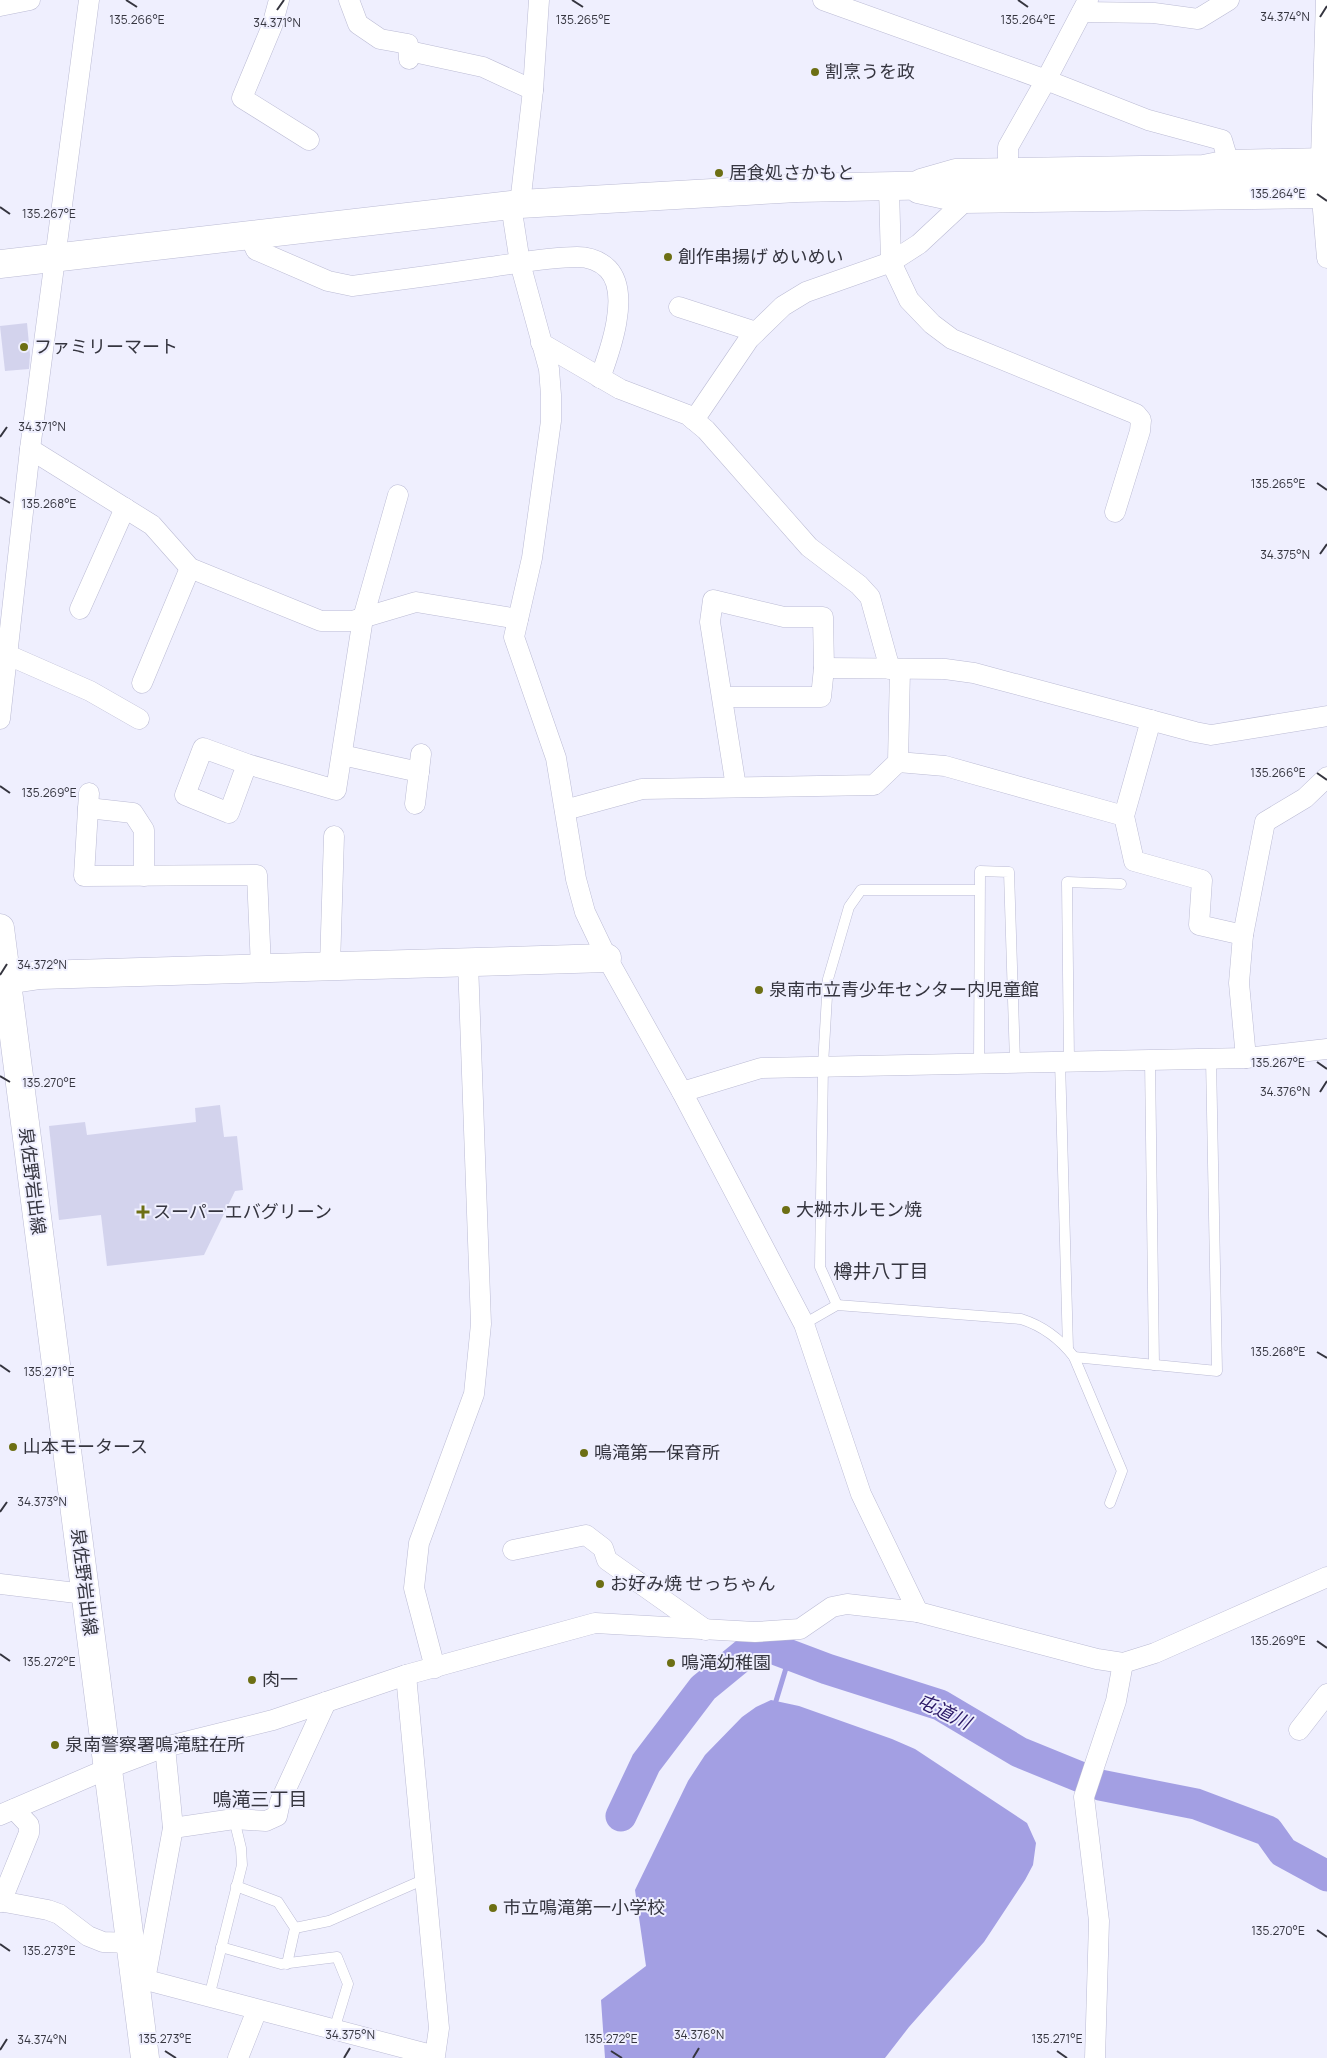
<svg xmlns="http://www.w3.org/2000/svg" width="1327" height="2058" font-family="Manrope,'Noto Sans JP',sans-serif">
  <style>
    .water { fill: #a39fe3 }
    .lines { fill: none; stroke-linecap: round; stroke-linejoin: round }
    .stream { stroke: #a39fe3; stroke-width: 5 }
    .river { stroke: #a39fe3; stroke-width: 31 }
    .building { fill: #d3d3ed }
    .lane-casing { stroke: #bbbbd4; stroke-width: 11 }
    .street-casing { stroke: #bbbbd4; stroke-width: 21 }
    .secondary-casing { stroke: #bbbbd4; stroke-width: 29 }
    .primary-casing { stroke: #bbbbd4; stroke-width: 29 }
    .lane { stroke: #fff; stroke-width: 10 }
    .street { stroke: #fff; stroke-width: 20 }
    .secondary { stroke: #fff; stroke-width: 28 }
    .primary { stroke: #fff; stroke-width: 28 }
    .ticks { fill: none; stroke: #35353f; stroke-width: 2 }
    .poi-dot { fill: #6d6f14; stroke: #efeffe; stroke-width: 2 }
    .labels { text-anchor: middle; stroke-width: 4; stroke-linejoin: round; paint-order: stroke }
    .poi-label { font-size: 18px; fill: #35353f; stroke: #efeffe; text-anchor: start }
    .street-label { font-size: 18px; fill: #35353f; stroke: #efeffe }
    .neighbourhood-label { font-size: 19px; fill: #35353f; stroke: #efeffe }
    .water-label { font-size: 19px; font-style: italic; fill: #2b1967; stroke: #efeffe }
    .ticks-label { font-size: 12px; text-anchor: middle; fill: #35353f; stroke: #efeffe; stroke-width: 4; stroke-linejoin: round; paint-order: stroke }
  </style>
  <rect width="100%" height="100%" fill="#efeffe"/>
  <!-- water -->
  <polygon class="water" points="771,1700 799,1706 892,1739 915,1749 1027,1823 1036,1843 1033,1865 1025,1880 984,1942 909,2027 885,2058 605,2058 601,2000 646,1966 635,1890 688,1781 705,1755 742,1717 756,1707"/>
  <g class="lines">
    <!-- stream -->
    <polyline class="stream" points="776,1701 790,1655"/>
    <!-- river -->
    <polyline class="river" points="621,1816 646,1763 703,1688 758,1643 827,1669 940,1705 1019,1752 1100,1785 1196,1804 1268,1831 1283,1852 1327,1876"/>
  </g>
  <!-- building -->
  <g class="building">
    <polygon points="27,323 30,355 29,369 5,371 0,326"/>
    <polygon points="220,1105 224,1137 237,1136 243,1190 235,1191 204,1255 107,1266 101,1215 59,1220 49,1126 85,1122 87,1135 196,1122 195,1108"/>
  </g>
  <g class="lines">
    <!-- lane casing -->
    <g class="lane-casing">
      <g id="lane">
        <polyline points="1150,1060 1154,1365"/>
        <polyline points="1060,1061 1068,1349"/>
        <polyline points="1069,1061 1067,882 1121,884"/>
        <polyline points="979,1063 980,871 1009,872 1015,1062"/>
        <polyline points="837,1305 820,1267 823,1065 828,979 849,907 861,890 979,890"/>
        <path d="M804,1324L837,1305L1021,1319C1043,1326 1061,1340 1074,1357L1122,1471L1110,1503"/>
        <polyline points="1074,1357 1217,1371 1211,1059"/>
        <polyline points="236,1886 278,1902 295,1928 287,1964"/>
        <polyline points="295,1928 329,1921 425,1879"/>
        <polyline points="221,1947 281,1964 337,1957 348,1984 334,2030"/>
        <polyline points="209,1997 242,1865 241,1848 234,1819"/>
      </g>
    </g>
    <!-- street casing -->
    <g class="street-casing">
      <g id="street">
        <polyline points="279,0 272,26 242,98 309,140"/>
        <polyline points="349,0 358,24 380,39 408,44 409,59"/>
        <polyline points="823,0 1046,80 1148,120 1222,140 1228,160"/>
        <polyline points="0,6 30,0"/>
        <polyline points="1082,12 1154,13 1198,19 1229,0"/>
        <polyline points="409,51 483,67 533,90"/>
        <polyline points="1321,158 1326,0"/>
        <polyline points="1008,167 1008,147 1046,80 1088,0"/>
        <polyline points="920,179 955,169 1203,165 1228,160 1327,158"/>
        <polyline points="889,188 891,262 909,300 932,324 952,339 1136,414 1141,420 1140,431 1115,512"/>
        <polyline points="917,193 963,203 1327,198"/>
        <polyline points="1322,198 1327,258"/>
        <polyline points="520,204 533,90 539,0"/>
        <polyline points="511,205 520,263 549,369 551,395 551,421 532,558 514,637 556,758 576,879 585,912 607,958 682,1092 804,1324 861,1494 918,1612"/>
        <path d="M249,235L256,250L328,281L352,286C398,280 444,274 490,267C518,263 550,257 577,257C589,257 600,261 608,269C631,293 610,351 600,378"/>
        <polyline points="679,307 756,332"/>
        <polyline points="541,343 620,389 688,415 706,430 809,547 859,585 870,597 890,669"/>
        <polyline points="694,420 749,339 783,306 806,292 891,262 919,244 963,203"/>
        <polyline points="30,449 152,525 190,568 321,621 352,621 416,602 518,619"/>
        <polyline points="80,609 125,508"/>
        <polyline points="8,655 90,691 139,719"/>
        <polyline points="824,668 945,669 974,673 1195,732 1211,735 1327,716"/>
        <polyline points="142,683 190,568"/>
        <polyline points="722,697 821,697 824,668 823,617 784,617 713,600 710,622 736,787"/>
        <polyline points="0,719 30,449 89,0"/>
        <polyline points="1151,720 1124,816 1134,861 1202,880 1199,925 1243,935"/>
        <polyline points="342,755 419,772"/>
        <polyline points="898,762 945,766 1124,816"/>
        <polyline points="247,764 229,813 185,795 203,748 247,764 336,790 363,618 398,495"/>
        <polyline points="89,793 84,876 257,875 261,968"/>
        <polyline points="415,804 421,754"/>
        <polyline points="88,808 133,813 144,830 144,876"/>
        <polyline points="565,810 642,789 874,785 898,762 900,669"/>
        <polyline points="330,966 334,836"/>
        <polyline points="1246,1058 1239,983 1243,935 1265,822 1305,798 1327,777"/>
        <polyline points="682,1092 761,1068 1246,1058 1327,1049"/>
        <polyline points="513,1550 586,1535 603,1548 607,1560 706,1630"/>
        <polyline points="0,1584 85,1594"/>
        <polyline points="435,1668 414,1588 419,1543 474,1394 481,1324 468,962"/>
        <polyline points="1299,1730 1327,1694"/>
        <polyline points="0,1815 107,1769 165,1747 273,1720 406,1675 595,1623 755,1632 800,1629 832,1607 847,1604 918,1612 1097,1659 1123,1663 1155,1653 1327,1577"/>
        <polyline points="173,1828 234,1819 266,1821 277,1816 280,1802 326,1702"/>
        <polyline points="0,1901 48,1910 59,1914 88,1936 103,1942 130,1943"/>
        <polyline points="1,1902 29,1833 29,1825 14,1809"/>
        <polyline points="135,1977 435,2056 439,2028 406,1675"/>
        <polyline points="145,1980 173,1828 165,1747"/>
        <polyline points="238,2058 257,2010"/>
        <polyline points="1095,2058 1099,1921 1084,1797 1116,1701 1123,1663"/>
      </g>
    </g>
    <!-- secondary casing -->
    <g class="secondary-casing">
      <g id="secondary">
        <polyline points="0,264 520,204 797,188 1327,177"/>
        <polyline points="0,981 40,975 607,958"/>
      </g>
    </g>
    <!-- primary casing -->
    <g class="primary-casing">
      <polyline id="primary" points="0,928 145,2058"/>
    </g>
    <!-- lane -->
    <use href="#lane" class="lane"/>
    <!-- street -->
    <use href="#street" class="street"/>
    <!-- secondary -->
    <use href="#secondary" class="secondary"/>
    <!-- primary -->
    <use href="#primary" class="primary"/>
  </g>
  <!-- ticks -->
  <path class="ticks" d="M126,0L137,7M572,0L583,7M1018,0L1028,7M277,10L284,0M1320,17L1327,6M1317,194L1327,201M0,207L10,214M0,437L7,427M1317,483L1327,490M0,497L10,503M1320,554L1327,544M1317,773L1327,780M0,786L10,793M0,975L7,964M1317,1062L1327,1069M0,1076L10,1082M1320,1092L1327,1081M1317,1352L1327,1358M0,1365L10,1372M0,1512L7,1502M1317,1641L1327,1648M0,1654L10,1661M1317,1930L1327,1937M0,1944L10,1951M0,2050L7,2039M165,2051L176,2058M611,2051L622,2058M1057,2051L1067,2058M344,2058L350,2048M693,2058L699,2048"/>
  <!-- markers -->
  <g class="poi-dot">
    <circle cx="815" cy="72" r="5"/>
    <circle cx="719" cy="173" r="5"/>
    <circle cx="668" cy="257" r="5"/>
    <circle cx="24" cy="347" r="5"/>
    <circle cx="759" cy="990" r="5"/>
    <circle cx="786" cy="1210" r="5"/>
    <path d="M140.5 1204.5h5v5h5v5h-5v5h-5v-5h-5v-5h5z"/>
    <circle cx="13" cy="1447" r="5"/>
    <circle cx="584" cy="1453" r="5"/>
    <circle cx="600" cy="1584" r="5"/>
    <circle cx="671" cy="1663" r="5"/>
    <circle cx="252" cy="1680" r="5"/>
    <circle cx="55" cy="1745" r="5"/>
    <circle cx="493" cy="1908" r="5"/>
  </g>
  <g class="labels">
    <!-- poi labels -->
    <g class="poi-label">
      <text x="825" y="78">割烹うを政</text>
      <text x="729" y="179">居食処さかもと</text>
      <text x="678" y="263">創作串揚げ めいめい</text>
      <text x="34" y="353">ファミリーマート</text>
      <text x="769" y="996">泉南市立青少年センター内児童館</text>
      <text x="796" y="1216">大桝ホルモン焼</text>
      <text x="153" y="1218">スーパーエバグリーン</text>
      <text x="23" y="1453">山本モータース</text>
      <text x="594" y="1459">鳴滝第一保育所</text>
      <text x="610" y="1590">お好み焼 せっちゃん</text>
      <text x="681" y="1669">鳴滝幼稚園</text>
      <text x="262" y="1686">肉一</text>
      <text x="65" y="1751">泉南警察署鳴滝駐在所</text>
      <text x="503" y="1914">市立鳴滝第一小学校</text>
    </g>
    <!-- street labels -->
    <g class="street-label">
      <text transform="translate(32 1181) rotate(83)" y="6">泉佐野岩出線</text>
      <text transform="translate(84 1582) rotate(83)" y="6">泉佐野岩出線</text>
    </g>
    <!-- neighbourhood labels -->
    <g class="neighbourhood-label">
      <text x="881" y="1278">樽井八丁目</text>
      <text x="260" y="1806">鳴滝三丁目</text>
    </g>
    <!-- water labels -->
    <g class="water-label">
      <text transform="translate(944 1711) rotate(26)" y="7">屯道川</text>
    </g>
  </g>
  <g class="ticks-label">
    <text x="1285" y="21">34.374°N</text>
    <text x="137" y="24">135.266°E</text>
    <text x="583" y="24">135.265°E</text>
    <text x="1028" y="24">135.264°E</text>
    <text x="277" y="27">34.371°N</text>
    <text x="1278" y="198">135.264°E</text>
    <text x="49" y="218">135.267°E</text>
    <text x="42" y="431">34.371°N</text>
    <text x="1278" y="488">135.265°E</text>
    <text x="49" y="508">135.268°E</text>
    <text x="1285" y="559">34.375°N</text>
    <text x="1278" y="777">135.266°E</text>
    <text x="49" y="797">135.269°E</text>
    <text x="42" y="969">34.372°N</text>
    <text x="1278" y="1067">135.267°E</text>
    <text x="49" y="1087">135.270°E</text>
    <text x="1285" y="1096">34.376°N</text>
    <text x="1278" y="1356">135.268°E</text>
    <text x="49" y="1376">135.271°E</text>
    <text x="42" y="1506">34.373°N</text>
    <text x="1278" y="1645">135.269°E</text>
    <text x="49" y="1666">135.272°E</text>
    <text x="1278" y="1935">135.270°E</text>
    <text x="49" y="1955">135.273°E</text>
    <text x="350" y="2039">34.375°N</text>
    <text x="699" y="2039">34.376°N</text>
    <text x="165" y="2043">135.273°E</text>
    <text x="611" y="2043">135.272°E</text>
    <text x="1057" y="2043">135.271°E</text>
    <text x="42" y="2044">34.374°N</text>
  </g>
</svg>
